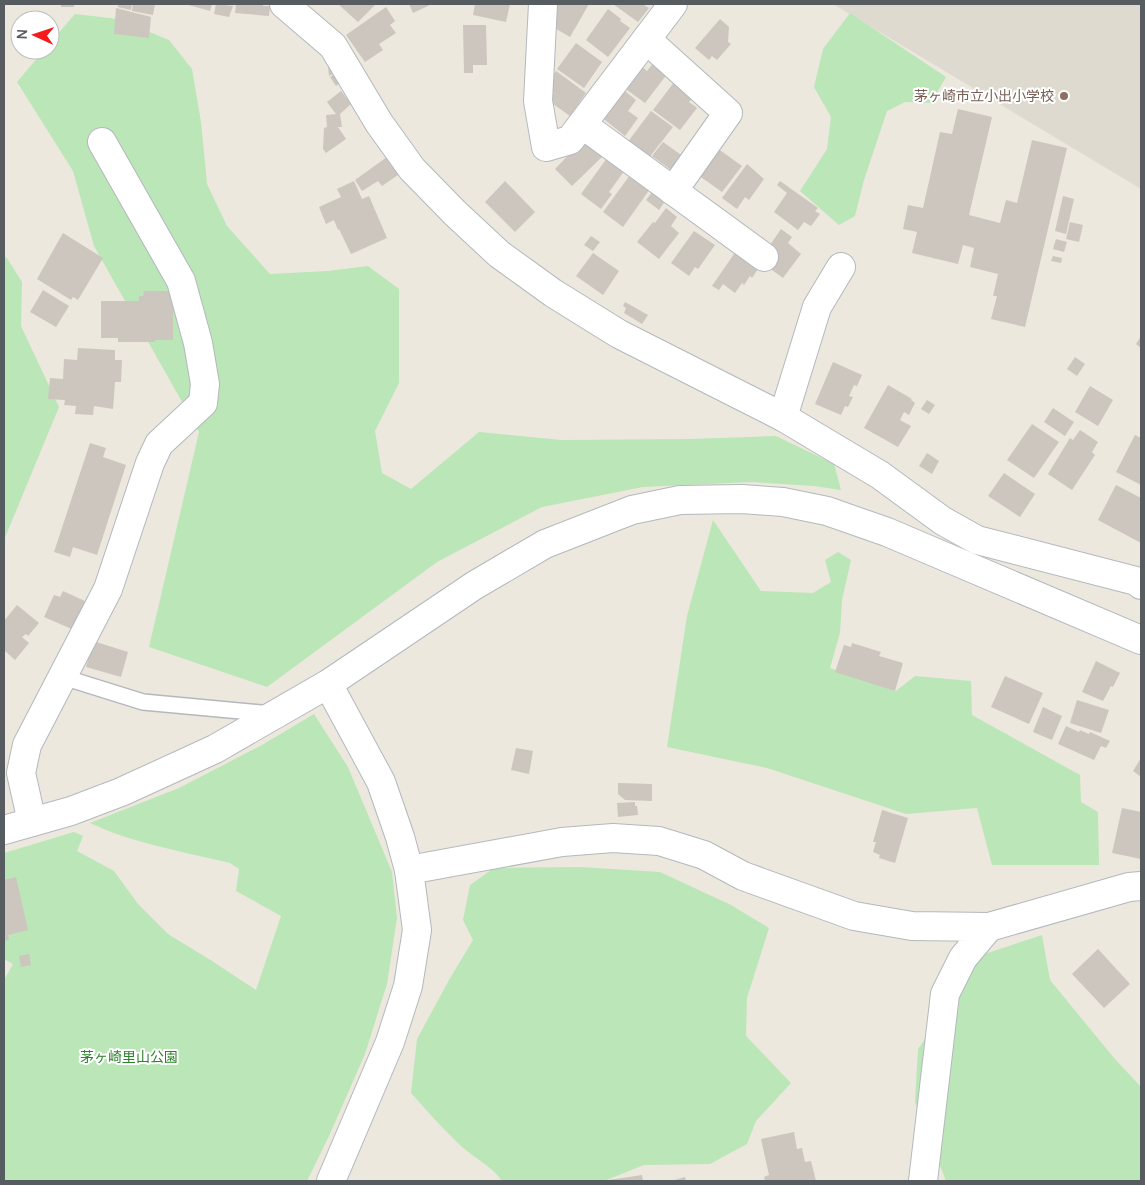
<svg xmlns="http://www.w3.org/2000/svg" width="1145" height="1185" font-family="Manrope,'Noto Sans JP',sans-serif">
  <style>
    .education { fill: #dedacf }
    .green { fill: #bbe6b7 }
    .building { fill: #ccc6bf }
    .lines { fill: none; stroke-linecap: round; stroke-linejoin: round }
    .service-casing { stroke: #b4b8bd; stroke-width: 18 }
    .minor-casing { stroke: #b4b8bd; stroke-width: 30 }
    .tertiary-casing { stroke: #b4b8bd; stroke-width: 30 }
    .service { stroke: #fff; stroke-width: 15 }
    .minor { stroke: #fff; stroke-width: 28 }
    .tertiary { stroke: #fff; stroke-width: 28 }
    .education-dot { fill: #8d6e63; stroke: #fff; stroke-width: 2 }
    .labels { text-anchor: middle; stroke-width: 4; stroke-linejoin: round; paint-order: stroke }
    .education-label { font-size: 14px; fill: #785e54; stroke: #fff; text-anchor: end }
    .park-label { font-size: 14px; fill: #2f822d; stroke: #fff }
  </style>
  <rect width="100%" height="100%" fill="#ece8de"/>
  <!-- education -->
  <polygon class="education" points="833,4 1141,4 1141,189"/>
  <!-- green -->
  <g class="green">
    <polygon points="850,13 946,77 931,103 905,102 887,111 864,180 855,216 839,225 800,191 827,149 831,117 814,87 823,49"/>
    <polygon points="75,14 118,19 169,40 192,69 201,122 207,184 227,226 270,274 328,271 368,266 399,289 399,383 375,431 382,473 411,489 479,432 561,440 689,439 776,436 834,464 841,490 814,486 752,482 643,487 542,507 437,562 267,687 149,647 199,432 94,246 73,171 17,82 44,50 50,50 50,43"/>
    <polygon points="4,257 7,258 22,282 21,326 59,407 4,540"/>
    <polygon points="713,520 761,591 813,593 831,582 825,560 838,552 851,560 842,600 840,633 830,668 896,691 915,676 971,681 972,715 1080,775 1081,802 1098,812 1099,865 992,865 977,808 906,814 767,768 667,747 687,616"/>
    <path d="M314,714L348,767L392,872L397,918L387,984L365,1054L329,1136L307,1181H4V980L13,964L4,959V853L74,832L83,836L77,851L114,871L138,904L168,934L212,961L256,990L281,916L236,891L239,869L230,863C185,852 132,843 90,823L179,788L262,745Z"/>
    <path d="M580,867L660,872L731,905L769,928L747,998L746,1036L791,1083L756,1121L747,1144L710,1164L644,1165L604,1181H502C492,1166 474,1158 461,1146C443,1129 427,1111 411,1093L417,1039L449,980L473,940L463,920L470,885L494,868Z"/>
    <polygon points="1042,935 1050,980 1114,1058 1141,1087 1141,1181 946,1181 915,1102 918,1049 938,1020 954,964"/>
  </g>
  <!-- building -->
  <g class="building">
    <rect x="61" y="4" width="13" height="3"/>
    <polygon points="118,4 132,4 131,10 118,7"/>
    <polygon points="133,4 155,4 153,15 132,11"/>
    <polygon points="185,4 212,4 210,11"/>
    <polygon points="216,4 233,6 229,17 214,14"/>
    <polygon points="236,4 263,4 263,6 270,6 269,16 235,13"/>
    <polygon points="338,4 376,4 358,22"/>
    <polygon points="409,4 429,4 430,5 413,13"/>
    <polygon points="475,4 510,4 506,22 473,15"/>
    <polygon points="558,4 589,4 570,37 546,23"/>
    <polygon points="613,4 645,4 644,5 649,8 638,22"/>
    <polygon points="386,7 395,21 390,25 396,33 379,44 383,50 365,62 346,35"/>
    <polygon points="116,8 151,17 149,38 114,34"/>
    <polygon points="608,9 621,19 620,21 630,28 608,57 586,40"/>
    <polygon points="720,19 729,27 728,42 731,44 717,60 712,56 709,60 695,48"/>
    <polygon points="463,25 486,25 487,65 473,65 473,73 464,73"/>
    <polygon points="576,43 602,62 584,88 557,69"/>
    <polygon points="654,62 668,73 645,103 623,87 640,65 647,71"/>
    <polygon points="330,63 336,72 329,76 328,65"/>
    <polygon points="556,71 586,93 570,116 549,101 554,93 548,89 548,83"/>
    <polygon points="336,73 341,82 336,86 330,77"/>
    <polygon points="675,81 694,96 689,102 697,108 680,130 653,110"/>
    <polygon points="621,88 636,100 628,111 638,118 625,136 600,116"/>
    <polygon points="341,91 351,104 340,114 342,127 338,127 346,139 326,153 323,149 324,128 327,127 326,115 336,114 327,102"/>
    <polygon points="958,109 992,117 969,215 1000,223 1006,200 1017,203 1032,140 1067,148 1025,327 991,319 997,296 993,296 998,274 970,267 974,248 963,245 958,264 912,253 917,232 903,229 908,205 923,208 940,132 952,134"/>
    <polygon points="651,111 673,127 648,159 627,143"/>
    <polygon points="586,137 604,155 572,186 555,169"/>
    <polygon points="663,142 684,157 674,172 652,156"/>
    <polygon points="717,148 742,166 722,192 698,175"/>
    <polygon points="387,157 398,175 382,186 378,181 362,191 355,180"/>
    <polygon points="607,158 625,170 609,192 612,194 601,209 581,194"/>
    <polygon points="747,164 764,179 749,200 745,197 737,209 722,198"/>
    <polygon points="630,175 650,189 623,227 603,212"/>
    <polygon points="354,181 362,199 369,196 387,238 351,254 339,229 338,230 334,220 326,224 319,207 341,197 337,189"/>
    <polygon points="505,181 535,212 515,232 485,202"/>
    <polygon points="780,181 818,208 815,211 820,214 811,226 804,222 798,230 774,212 787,193 777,185"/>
    <polygon points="655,188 668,197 659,210 646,200"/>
    <polygon points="1063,196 1074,199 1066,234 1055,231"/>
    <polygon points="666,208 677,217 671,226 679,233 659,259 637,242 653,222 655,223"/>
    <polygon points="1070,222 1083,225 1079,242 1066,239"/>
    <polygon points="781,229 792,237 788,243 801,254 783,278 765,265 776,250 770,245"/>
    <polygon points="694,231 715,245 698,269 695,267 689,276 671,263"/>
    <polygon points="63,233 103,258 78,300 73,297 71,300 37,279"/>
    <polygon points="591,236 600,242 593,251 584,245"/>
    <polygon points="1056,239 1067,242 1064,252 1053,249"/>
    <polygon points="736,251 760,266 752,278 750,276 744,285 742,283 735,293 723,284 719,290 712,286"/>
    <polygon points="593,253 619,271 603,295 576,276"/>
    <polygon points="1053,256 1062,258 1061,263 1051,261"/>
    <polygon points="43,290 69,306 56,327 30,312"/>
    <polygon points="144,291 173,291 173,340 155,340 155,342 118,342 118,338 101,338 101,301 139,301 139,296 143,296"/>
    <polygon points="625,302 648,315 642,324 624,313 626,308 623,306"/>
    <polygon points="1141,336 1141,348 1136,344"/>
    <polygon points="78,348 115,350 115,360 122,360 121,382 115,382 113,409 94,406 93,415 75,414 76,406 64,405 65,400 48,399 50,378 63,379 64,359 77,360"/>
    <polygon points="1075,357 1085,364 1077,376 1067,369"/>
    <polygon points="833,362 862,375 857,386 854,385 849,396 853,397 848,407 845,406 841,415 815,404"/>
    <polygon points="888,385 912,399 911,400 915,403 909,415 904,412 900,420 911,426 898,447 864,428"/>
    <polygon points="1090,386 1113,400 1098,426 1075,412"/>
    <polygon points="927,400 935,405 929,414 921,409"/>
    <polygon points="1053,408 1074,422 1065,436 1044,422"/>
    <polygon points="1032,424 1059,442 1034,478 1007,460"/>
    <polygon points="1080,430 1098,442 1092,452 1095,455 1072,490 1048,474 1070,438 1073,440"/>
    <polygon points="1135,435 1141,438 1141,485 1116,472"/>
    <polygon points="90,443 106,448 103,457 126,465 97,555 73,547 70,557 54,552"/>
    <polygon points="927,453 939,461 932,474 919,466"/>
    <polygon points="1004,473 1035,494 1020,517 988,496"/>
    <polygon points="1116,485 1141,498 1141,543 1098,520"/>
    <polygon points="63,591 87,602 74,630 44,617 54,595 60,597"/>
    <polygon points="17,605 39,623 28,636 26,634 22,637 29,643 15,660 4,650 4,621"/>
    <polygon points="93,641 128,652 121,677 86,667"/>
    <polygon points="852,643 881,652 879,656 903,663 895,691 835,672 844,645 851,647"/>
    <polygon points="1096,661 1120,673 1113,687 1111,686 1103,701 1082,692"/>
    <polygon points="1005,676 1043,693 1029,724 991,707"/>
    <polygon points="1077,700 1109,710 1101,733 1070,723"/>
    <polygon points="1043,707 1062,716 1052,740 1033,732"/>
    <polygon points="1066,726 1079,732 1080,730 1089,734 1090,732 1110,741 1106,748 1101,746 1094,760 1058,744"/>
    <polygon points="516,748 533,751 529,774 511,770"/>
    <polygon points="1141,758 1141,777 1133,771"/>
    <polygon points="618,783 652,784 652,801 625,800 618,794"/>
    <polygon points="635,802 635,806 637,806 638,815 618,817 617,803"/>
    <polygon points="1122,808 1141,812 1141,859 1112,853"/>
    <polygon points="882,810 908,818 895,863 879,858 880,855 873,852 876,842 873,842"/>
    <polygon points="16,877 28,930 8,935 9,940 4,941 4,880"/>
    <polygon points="1098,949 1130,984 1104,1008 1072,974"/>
    <polygon points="29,954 31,965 21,967 19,956"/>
    <polygon points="794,1132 797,1149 802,1148 805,1162 811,1161 816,1181 765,1181 764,1177 769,1175 761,1139"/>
    <polygon points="642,1175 643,1181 609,1181 609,1180"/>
    <polygon points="685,1177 686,1181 671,1181"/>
  </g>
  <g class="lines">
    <!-- service casing -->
    <g class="service-casing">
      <polyline id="service" points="63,677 143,702 272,714"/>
    </g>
    <!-- minor casing -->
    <g class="minor-casing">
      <g id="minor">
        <polyline points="284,4 333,46 379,123 412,169 455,213 499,254 553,293 619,334 783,417 880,475 943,521 977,540 1136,581 1141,585"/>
        <polyline points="543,4 538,101 546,147 570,140 673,4"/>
        <polyline points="647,40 728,113 673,191"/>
        <polyline points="583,125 764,257"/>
        <polyline points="783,417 817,307 841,267"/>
        <polyline points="32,822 21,773 27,745 108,589 150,463 159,444 203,403 205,384 198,343 181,281 102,142"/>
        <polyline points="409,870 562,842 613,838 659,841 704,855 743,876 854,916 912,926 989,927 963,958 945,994 923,1181"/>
        <polyline points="989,927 1129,887 1141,886"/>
      </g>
    </g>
    <!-- tertiary casing -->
    <g class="tertiary-casing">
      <g id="tertiary">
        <polyline points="328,684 381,782 400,837 409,870 417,930 408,986 390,1042 331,1181"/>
        <polyline points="4,830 71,811 121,792 215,749 328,684 475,585 545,544 632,510 680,500 742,499 783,502 827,511 887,532 1141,640"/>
      </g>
    </g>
    <!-- service -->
    <use href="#service" class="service"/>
    <!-- minor -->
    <use href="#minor" class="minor"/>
    <!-- tertiary -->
    <use href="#tertiary" class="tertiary"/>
  </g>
  <!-- markers -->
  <circle class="education-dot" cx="1064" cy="96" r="5"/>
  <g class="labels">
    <!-- education labels -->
    <g class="education-label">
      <text x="1054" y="101">茅ヶ崎市立小出小学校</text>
    </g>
    <!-- park labels -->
    <g class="park-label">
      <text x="129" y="1062">茅ヶ崎里山公園</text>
    </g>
  </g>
  <!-- border -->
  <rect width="1145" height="1185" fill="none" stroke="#575c61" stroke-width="10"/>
  <!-- north arrow -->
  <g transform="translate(35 35) rotate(273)"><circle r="24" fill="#ffffff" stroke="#bcbec0"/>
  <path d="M0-4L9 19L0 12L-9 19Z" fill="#f51b1b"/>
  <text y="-8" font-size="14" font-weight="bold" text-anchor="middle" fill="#575c61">N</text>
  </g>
</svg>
